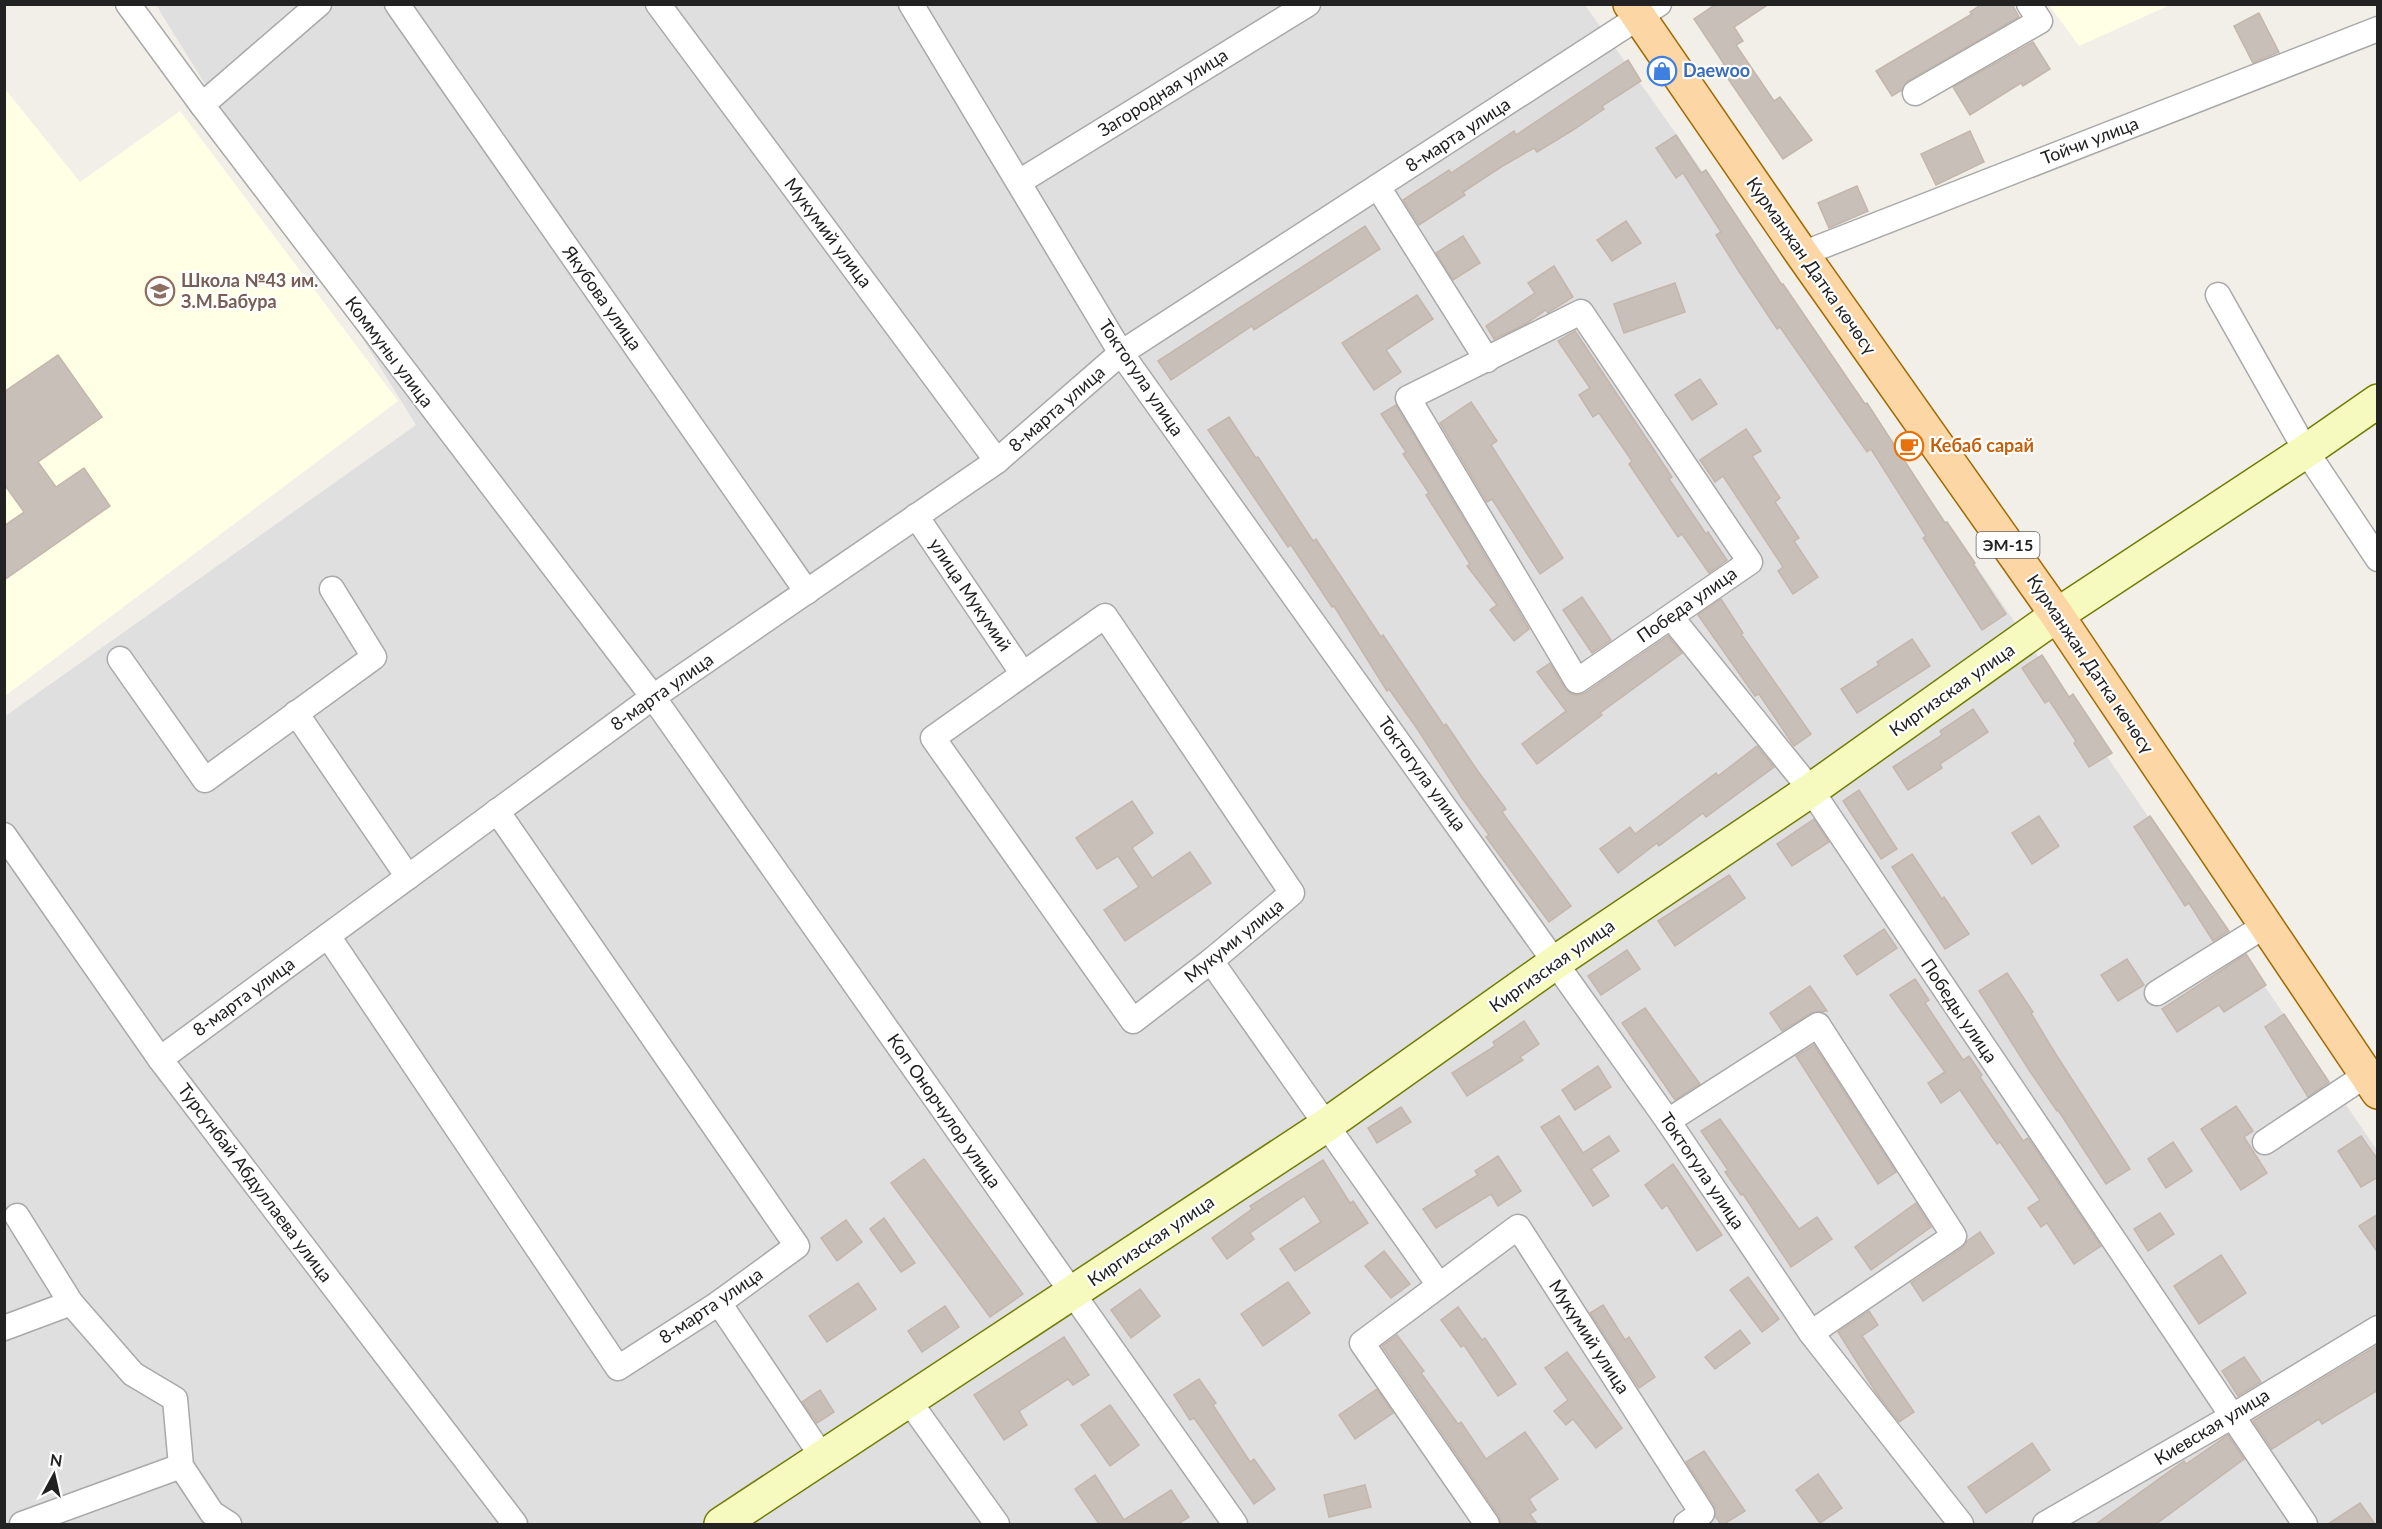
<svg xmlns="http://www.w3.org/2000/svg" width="2382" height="1529" font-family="Lato,sans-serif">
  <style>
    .residential { fill: #e0dfdf }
    .education { fill: #ffffe5 }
    .building { fill: #c7bfb8; stroke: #c4b6ab; stroke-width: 1.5 }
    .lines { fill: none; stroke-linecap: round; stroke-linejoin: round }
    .street-casing { stroke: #a9a9a9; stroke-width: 27 }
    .secondary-casing { stroke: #707d05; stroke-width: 36 }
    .primary-casing { stroke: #a06b00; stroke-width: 36 }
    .street { stroke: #fff; stroke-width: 24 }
    .secondary { stroke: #f7fabf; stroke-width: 33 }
    .primary { stroke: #fcd6a4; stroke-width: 33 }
    .labels { text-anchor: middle; stroke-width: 4.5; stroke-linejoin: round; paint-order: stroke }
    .shield { fill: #fff; stroke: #646464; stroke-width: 1.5 }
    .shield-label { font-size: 16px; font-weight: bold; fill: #222 }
    .shop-label { font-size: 18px; font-weight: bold; fill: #366cbe; stroke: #fff; text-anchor: start }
    .street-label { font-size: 18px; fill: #222; stroke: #fff }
    .education-label { font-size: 18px; font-weight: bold; fill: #785e54; stroke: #fff; text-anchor: start }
    .food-label { font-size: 18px; font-weight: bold; fill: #c56008; stroke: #fff; text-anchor: start }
  </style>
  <rect width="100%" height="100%" fill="#f2efe9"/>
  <!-- residential -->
  <polygon class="residential" points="156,5 1585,5 1802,312 2377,1150 2377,1524 5,1524 4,717 416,425"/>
  <!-- education -->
  <g class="education">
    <polygon points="2049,5 2170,5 2079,46"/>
    <polygon points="5,89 80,182 180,111 398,401 5,696"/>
  </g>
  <!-- building -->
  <g class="building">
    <polygon points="1716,4 1769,4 1734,27 1743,41 1736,45 1774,101 1780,97 1812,140 1783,159 1720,67 1724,64 1694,19"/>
    <polygon points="1982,4 2012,4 2019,17 1908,81 1902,90 1892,96 1876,71 1972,14 1970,12"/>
    <polygon points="2259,13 2279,52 2253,63 2234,26"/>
    <polygon points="2033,42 2050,69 2023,86 2021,83 1970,115 1953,87"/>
    <polygon points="1628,60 1641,81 1602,106 1604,109 1573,130 1537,152 1534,148 1501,167 1463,192 1465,195 1419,225 1403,200 1449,170 1451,173 1514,131 1516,135"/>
    <polygon points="1970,131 1984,162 1936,185 1921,154"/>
    <polygon points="1676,135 1701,173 1706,170 1782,285 1783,284 1865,404 1867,403 1945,523 1947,522 1975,563 1973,564 2006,614 1982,630 1923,538 1926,536 1871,449 1867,452 1780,327 1777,329 1738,270 1716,235 1721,232 1683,173 1676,178 1656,148"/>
    <polygon points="1857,186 1868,211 1829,228 1818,203"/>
    <polygon points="1626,221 1641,243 1612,261 1597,240"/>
    <polygon points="1365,226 1380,249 1254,330 1252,326 1171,380 1158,361"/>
    <polygon points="1463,236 1480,263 1453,280 1436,253"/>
    <polygon points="1554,266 1573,297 1552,310 1548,313 1546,310 1524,325 1494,339 1486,326 1535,293 1528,283"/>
    <polygon points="1675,283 1685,312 1624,333 1614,304"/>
    <polygon points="1417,295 1433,319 1386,350 1401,372 1374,390 1342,343"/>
    <polygon points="1575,331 1672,477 1669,479 1706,534 1708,532 1727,560 1709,573 1682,534 1678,537 1629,464 1632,461 1599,413 1593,417 1579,395 1590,388 1558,341"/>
    <polygon points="58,355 102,417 38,462 56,487 84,468 110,506 4,580 4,526 24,512 4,484 4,392"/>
    <polygon points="1700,379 1717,404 1692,420 1675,395"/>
    <polygon points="1471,402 1497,441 1491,445 1563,558 1540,574 1492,499 1487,502 1440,423"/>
    <polygon points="1396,405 1529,629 1514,641 1490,610 1497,605 1467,566 1470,564 1426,495 1429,493 1403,454 1406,452 1381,414"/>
    <polygon points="1229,417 1256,458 1258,457 1313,541 1316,539 1381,637 1383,635 1444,726 1446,724 1477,770 1506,809 1502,812 1571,906 1549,922 1486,837 1489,835 1462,798 1418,730 1389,689 1387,691 1334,606 1332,607 1291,545 1288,547 1208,430"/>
    <polygon points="1746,429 1761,451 1752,456 1780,498 1775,502 1799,538 1794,541 1818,577 1793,594 1778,571 1783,567 1723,476 1715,482 1700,460"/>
    <polygon points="1582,597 1611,640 1592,653 1563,610"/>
    <polygon points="1721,599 1743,633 1741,634 1811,734 1794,746 1759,694 1755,696 1698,615"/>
    <polygon points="1668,636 1682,653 1600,713 1602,715 1537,764 1522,744 1566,711 1537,672 1550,663 1565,689 1571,694 1578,695 1585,693"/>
    <polygon points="1912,639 1930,666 1857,713 1841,689 1879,665 1877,662"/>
    <polygon points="2042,655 2069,697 2073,694 2112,753 2089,767 2074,743 2076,741 2049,700 2045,703 2022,668"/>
    <polygon points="1973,709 1988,732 1940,764 1942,768 1908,790 1893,767 1942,735 1940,731"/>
    <polygon points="1757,746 1774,767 1706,817 1703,813 1659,846 1657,843 1618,873 1600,849 1630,827 1635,834 1716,773 1718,776"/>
    <polygon points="1859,790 1897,849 1881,859 1843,801"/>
    <polygon points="1132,801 1153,833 1132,848 1152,878 1190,852 1211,883 1125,941 1104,910 1139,887 1118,856 1097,869 1076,838"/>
    <polygon points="2039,816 2059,846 2032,864 2012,833"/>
    <polygon points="2150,816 2229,931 2213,941 2189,903 2185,906 2134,827"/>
    <polygon points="1814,819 1829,842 1792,866 1777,844"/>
    <polygon points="1912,854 1942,899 1944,897 1969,934 1945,949 1892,867"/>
    <polygon points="1729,875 1745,898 1675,946 1658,921"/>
    <polygon points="1884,929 1897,948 1857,975 1844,956"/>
    <polygon points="1627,950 1640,969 1601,995 1588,976"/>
    <polygon points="2246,954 2266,985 2224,1012 2219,1005 2177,1032 2162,1009"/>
    <polygon points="2127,959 2144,985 2118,1001 2101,975"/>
    <polygon points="2007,973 2033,1012 2031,1013 2055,1053 2130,1169 2106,1184 2058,1110 2057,1111 2029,1070 1979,991"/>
    <polygon points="1915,979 1929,1000 1925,1003 1963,1060 1969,1056 1982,1075 1980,1077 2023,1141 2028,1138 2101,1246 2074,1264 2047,1223 2041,1227 2028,1208 2040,1200 2000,1142 1997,1144 1960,1090 1941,1103 1928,1083 1945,1072 1890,995"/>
    <polygon points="1810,986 1827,1011 1811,1013 1782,1031 1770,1013"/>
    <polygon points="1645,1008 1700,1084 1675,1100 1622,1023"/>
    <polygon points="2284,1014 2329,1082 2308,1097 2265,1027"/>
    <polygon points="1524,1021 1539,1044 1520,1057 1523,1060 1467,1096 1452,1073 1495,1046 1493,1042"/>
    <polygon points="1814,1045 1896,1172 1878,1184 1796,1056"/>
    <polygon points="1598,1066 1611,1087 1575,1110 1562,1090"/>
    <polygon points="2236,1106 2253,1131 2244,1137 2267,1173 2241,1190 2201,1129"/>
    <polygon points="1401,1107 1411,1122 1377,1143 1368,1128"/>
    <polygon points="1559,1116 1583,1153 1609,1136 1619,1151 1591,1169 1609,1196 1593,1206 1541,1127"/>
    <polygon points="1720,1119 1799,1229 1817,1217 1832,1239 1791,1267 1743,1194 1741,1195 1725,1172 1728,1170 1701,1131"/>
    <polygon points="2361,1136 2378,1160 2378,1177 2361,1187 2338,1151"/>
    <polygon points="2173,1142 2192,1171 2166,1188 2148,1159"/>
    <polygon points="1498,1156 1521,1191 1498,1206 1491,1194 1436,1228 1423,1209 1478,1175 1475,1171"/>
    <polygon points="924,1159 1023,1294 990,1317 891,1183"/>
    <polygon points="1323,1160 1350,1203 1353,1201 1368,1223 1295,1271 1280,1249 1321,1222 1304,1196 1250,1233 1254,1239 1227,1259 1212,1238 1252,1209 1250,1206"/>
    <polygon points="1673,1164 1722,1235 1697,1251 1667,1205 1662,1209 1645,1185"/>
    <polygon points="1916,1203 1931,1227 1871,1270 1855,1247"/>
    <polygon points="2160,1213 2174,1234 2148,1251 2134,1229"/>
    <polygon points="2378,1214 2378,1253 2359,1226"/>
    <polygon points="884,1218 915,1263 901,1272 870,1229"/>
    <polygon points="846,1220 862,1242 837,1261 821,1238"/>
    <polygon points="1980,1232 1994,1253 1923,1301 1911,1283 1962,1248 1967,1241"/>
    <polygon points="1384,1251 1410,1284 1391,1298 1365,1266"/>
    <polygon points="2221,1255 2246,1293 2199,1324 2174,1286"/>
    <polygon points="1748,1277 1779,1319 1762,1332 1730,1290"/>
    <polygon points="1288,1282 1310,1313 1263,1346 1241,1314"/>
    <polygon points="858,1283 876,1309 827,1342 809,1316"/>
    <polygon points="1140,1289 1160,1316 1131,1338 1111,1310"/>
    <polygon points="1603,1305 1625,1340 1629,1337 1655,1377 1639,1388 1590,1313"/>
    <polygon points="945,1306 959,1327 922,1352 908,1331"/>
    <polygon points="1458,1307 1482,1340 1485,1338 1516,1384 1498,1396 1464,1345 1461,1347 1441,1320"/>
    <polygon points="1869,1311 1878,1325 1862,1336 1914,1412 1899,1422 1877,1394 1838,1332"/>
    <polygon points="1740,1330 1750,1343 1715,1369 1705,1357"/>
    <polygon points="1397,1335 1424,1371 1421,1373 1458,1424 1461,1422 1486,1459 1525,1432 1558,1479 1529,1499 1536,1510 1530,1514 1537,1524 1501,1524 1499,1516 1382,1346"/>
    <polygon points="1064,1337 1089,1375 1073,1385 1068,1379 1019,1411 1027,1425 1004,1440 974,1395"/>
    <polygon points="2378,1345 2378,1390 2322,1424 2319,1419 2272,1449 2253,1421"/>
    <polygon points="1567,1352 1622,1428 1596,1448 1573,1419 1566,1425 1554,1411 1568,1400 1545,1368"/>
    <polygon points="2244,1357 2261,1382 2238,1396 2222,1371"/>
    <polygon points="1199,1379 1216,1403 1213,1405 1250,1462 1254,1459 1275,1489 1254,1504 1194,1418 1190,1420 1174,1395"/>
    <polygon points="1377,1389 1393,1413 1355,1439 1339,1415"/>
    <polygon points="820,1390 834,1412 817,1423 802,1402"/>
    <polygon points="1110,1405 1139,1445 1110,1466 1081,1425"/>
    <polygon points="2228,1435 2244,1459 2156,1524 2096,1524 2184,1461 2186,1464"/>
    <polygon points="2032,1443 2050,1470 1986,1513 1968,1487"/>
    <polygon points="1704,1451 1745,1511 1724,1524 1721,1524 1715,1516 1714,1505 1686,1462"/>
    <polygon points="1818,1474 1842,1508 1820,1523 1796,1490"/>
    <polygon points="1095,1475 1124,1520 1171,1490 1189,1517 1178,1524 1099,1524 1075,1489"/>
    <polygon points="1365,1485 1371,1507 1329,1517 1324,1495"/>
    <polygon points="2360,1503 2375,1524 2328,1524"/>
  </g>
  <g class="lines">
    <!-- street casing -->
    <g class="street-casing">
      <g id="street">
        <polyline points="128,4 202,105 653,697 1235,1524"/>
        <polyline points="397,4 807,592"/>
        <polyline points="658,4 997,461"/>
        <polyline points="911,4 1121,353 1668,1121 1811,1333 1961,1524"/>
        <polyline points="1915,93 2040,21 2029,4"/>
        <polyline points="202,105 319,4"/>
        <polyline points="1019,182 1308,4"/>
        <polyline points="1378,187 1487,360"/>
        <polyline points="1802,254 2378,29"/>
        <polyline points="2218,295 2306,451 2378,559"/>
        <polygon points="1581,312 1750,562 1577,681 1408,398"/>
        <polyline points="916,516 1023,674"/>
        <polygon points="1105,616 1292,893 1211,961 1133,1021 933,738"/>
        <polyline points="1671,617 1811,790 2305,1524"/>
        <polyline points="120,659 205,780 374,657 332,589"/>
        <polyline points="296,713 408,877"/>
        <polyline points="4,835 160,1059 515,1524"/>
        <polyline points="328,936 618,1368 719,1303 797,1246 497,811"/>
        <polyline points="1211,961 1439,1285"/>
        <polyline points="2157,993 2266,925"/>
        <polyline points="160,1059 653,697 997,461 1121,353 1659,4"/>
        <polyline points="1668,1121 1818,1025 1954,1236 1811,1333"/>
        <polyline points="2265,1142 2366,1075"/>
        <polyline points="17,1216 71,1303 133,1374 175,1399 181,1466 212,1513 229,1524"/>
        <polyline points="719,1303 823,1458"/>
        <polyline points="4,1328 71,1303"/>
        <polyline points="909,1401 997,1524"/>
        <polyline points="22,1524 181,1466"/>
        <polyline points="1487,1524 1362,1343 1518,1227 1702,1513 1686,1524"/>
        <polyline points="2045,1524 2231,1417 2378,1328"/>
      </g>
    </g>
    <!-- secondary casing -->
    <g class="secondary-casing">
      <polyline id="secondary" points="721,1524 1325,1126 1556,962 1811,790 2057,615 2306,451 2378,401"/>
    </g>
    <!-- primary casing -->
    <g class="primary-casing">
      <polyline id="primary" points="1630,4 1802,254 2057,615 2378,1092"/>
    </g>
    <!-- street -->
    <use href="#street" class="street"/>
    <!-- secondary -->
    <use href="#secondary" class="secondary"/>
    <!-- primary -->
    <use href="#primary" class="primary"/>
  </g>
  <!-- icons -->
  <defs>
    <g id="shop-ring" transform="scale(1.5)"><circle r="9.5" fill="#fff" stroke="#3f7fe0" stroke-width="1.5"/><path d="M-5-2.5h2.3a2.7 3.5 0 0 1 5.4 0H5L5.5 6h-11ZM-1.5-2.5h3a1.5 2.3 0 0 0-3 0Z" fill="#3f7fe0"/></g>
    <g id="school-ring" transform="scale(1.5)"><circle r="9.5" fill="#fff" stroke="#8d6e63" stroke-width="1.5"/><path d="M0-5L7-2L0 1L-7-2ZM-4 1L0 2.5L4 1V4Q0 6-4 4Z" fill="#8d6e63"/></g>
    <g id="cafe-ring" transform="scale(1.5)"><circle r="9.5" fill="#fff" stroke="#e8710a" stroke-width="1.5"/><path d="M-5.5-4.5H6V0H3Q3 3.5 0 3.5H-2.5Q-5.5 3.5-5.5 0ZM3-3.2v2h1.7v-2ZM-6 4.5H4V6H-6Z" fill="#e8710a"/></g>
  </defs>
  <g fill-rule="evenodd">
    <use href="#shop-ring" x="1662" y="71"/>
    <use href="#school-ring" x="160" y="291"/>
    <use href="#cafe-ring" x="1909" y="446"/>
  </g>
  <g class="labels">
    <!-- shield labels -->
    <rect class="shield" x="1976.5" y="532" width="63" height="26" rx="4.5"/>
    <g class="shield-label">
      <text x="2008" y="551">ЭМ-15</text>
    </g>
    <!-- shop labels -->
    <g class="shop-label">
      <text x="1683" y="77">Daewoo</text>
    </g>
    <!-- street labels -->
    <g class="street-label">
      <text transform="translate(1163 93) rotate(-32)" y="6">Загородная улица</text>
      <text transform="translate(1458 135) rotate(-33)" y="6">8-марта улица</text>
      <text transform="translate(2090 141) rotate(-21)" y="6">Тойчи улица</text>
      <text transform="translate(828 233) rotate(53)" y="6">Мукумий улица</text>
      <text transform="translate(1811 266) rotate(55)" y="6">Курманжан Датка көчөсү</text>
      <text transform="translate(602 298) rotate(55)" y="6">Якубова улица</text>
      <text transform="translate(389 352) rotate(53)" y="6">Коммуны улица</text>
      <text transform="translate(1141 378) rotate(56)" y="6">Токтогула улица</text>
      <text transform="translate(1057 409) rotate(-41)" y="6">8-марта улица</text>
      <text transform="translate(970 595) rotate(56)" y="6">улица Мукумий</text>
      <text transform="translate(1687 605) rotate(-35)" y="6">Победа улица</text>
      <text transform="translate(2090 664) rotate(56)" y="6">Курманжан Датка көчөсү</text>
      <text transform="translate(1952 690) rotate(-35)" y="6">Киргизская улица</text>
      <text transform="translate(662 692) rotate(-35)" y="6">8-марта улица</text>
      <text transform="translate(1422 774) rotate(54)" y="6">Токтогула улица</text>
      <text transform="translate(1234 941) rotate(-39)" y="6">Мукуми улица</text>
      <text transform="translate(1552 966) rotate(-35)" y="6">Киргизская улица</text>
      <text transform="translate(244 997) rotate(-36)" y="6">8-марта улица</text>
      <text transform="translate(1959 1011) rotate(56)" y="6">Победы улица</text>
      <text transform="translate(944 1111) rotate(55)" y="6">Коп Онорчулор улица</text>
      <text transform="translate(1702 1171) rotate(56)" y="6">Токтогула улица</text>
      <text transform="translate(255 1183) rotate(53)" y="6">Турсунбай Абдуллаева улица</text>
      <text transform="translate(1151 1241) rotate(-34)" y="6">Киргизская улица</text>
      <text transform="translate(711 1306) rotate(-34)" y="6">8-марта улица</text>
      <text transform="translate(1589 1337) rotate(57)" y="6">Мукумий улица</text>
      <text transform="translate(2212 1427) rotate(-31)" y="6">Киевская улица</text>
    </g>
    <!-- education labels -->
    <g class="education-label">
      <text x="181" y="287">Школа №43 им.<tspan x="181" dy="21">З.М.Бабура</tspan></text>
    </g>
    <!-- food labels -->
    <g class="food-label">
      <text x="1930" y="452">Кебаб сарай</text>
    </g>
  </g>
  <!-- border -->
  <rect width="2382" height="1529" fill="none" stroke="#222222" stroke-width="12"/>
  <!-- north arrow -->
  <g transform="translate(54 1475) rotate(8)" stroke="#ffffff" stroke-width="4.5" paint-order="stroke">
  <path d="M0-4.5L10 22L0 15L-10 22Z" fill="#222222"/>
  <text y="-9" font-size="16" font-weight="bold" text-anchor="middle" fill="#222222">N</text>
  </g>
</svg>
